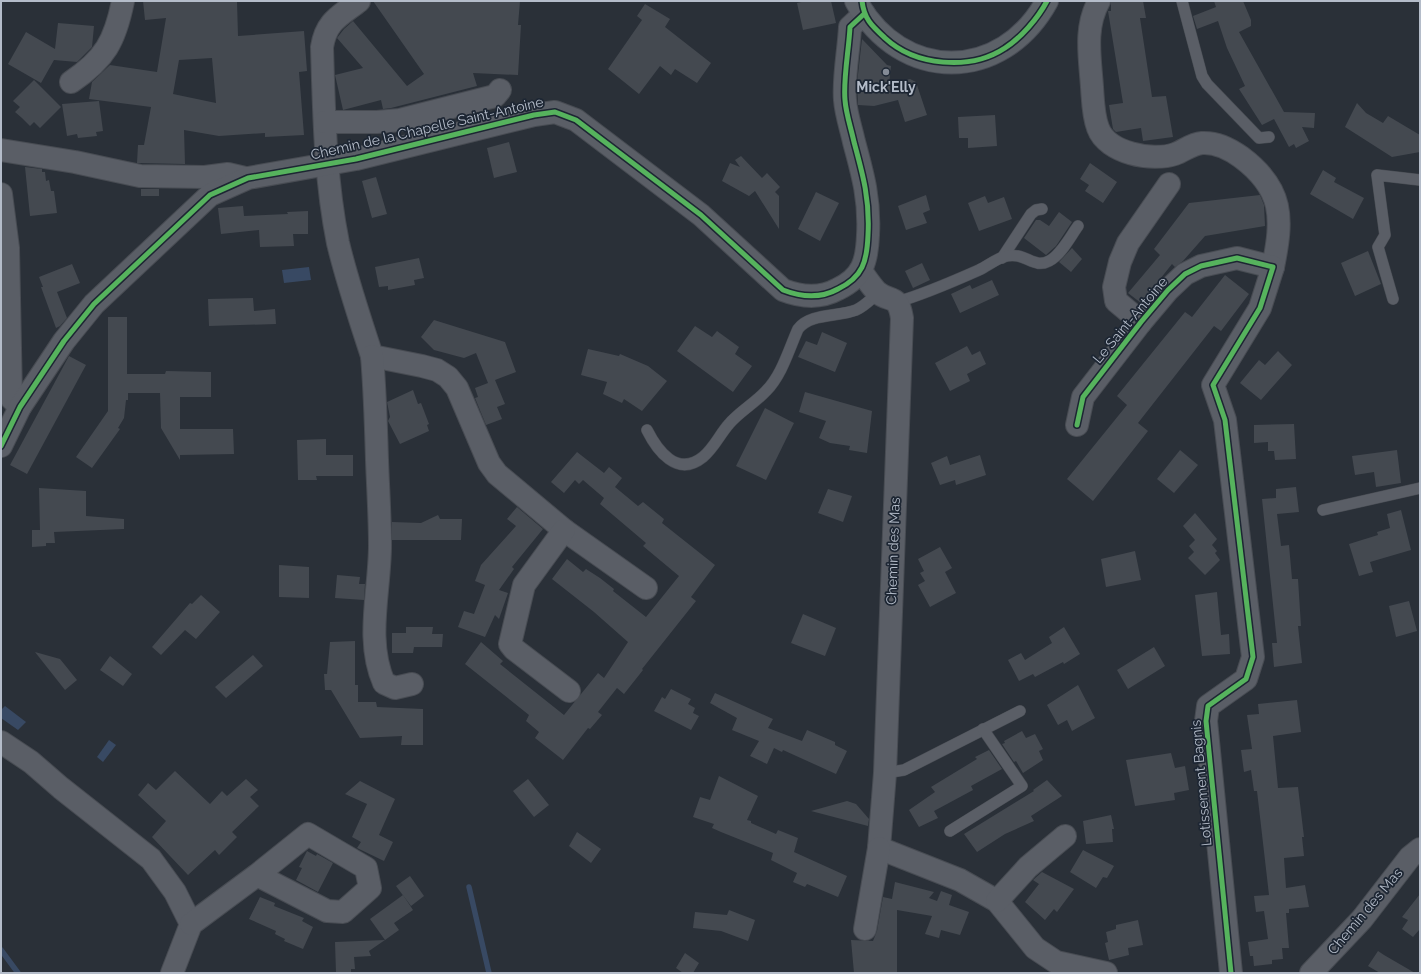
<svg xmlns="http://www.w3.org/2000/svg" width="1421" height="974" font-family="Raleway,sans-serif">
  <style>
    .water { fill: #384963 }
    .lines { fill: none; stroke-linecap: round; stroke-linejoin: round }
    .stream { stroke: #384963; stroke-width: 5.5 }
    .building { fill: #444950; fill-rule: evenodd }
    .service-casing { stroke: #484c53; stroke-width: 12 }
    .minor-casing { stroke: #484c53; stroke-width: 24 }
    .primary-casing { stroke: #484c55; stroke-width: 24 }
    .service { stroke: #5a5e66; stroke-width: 11 }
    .minor { stroke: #5a5e66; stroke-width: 22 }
    .primary { stroke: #5c6168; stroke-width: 22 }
    .cycleway-casing { stroke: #1d2633; stroke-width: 8 }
    .cycleway { stroke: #56b35d; stroke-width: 5 }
    .poi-dot { fill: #848b96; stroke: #1d2633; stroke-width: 1.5 }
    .labels { text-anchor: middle; stroke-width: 3.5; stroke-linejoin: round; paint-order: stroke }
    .poi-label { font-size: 14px; font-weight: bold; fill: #b4bcc9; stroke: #1d2633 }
    .street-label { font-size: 14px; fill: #b4bcc9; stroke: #1d2633 }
  </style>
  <rect width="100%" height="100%" fill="#2a3038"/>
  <!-- water -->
  <g class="water">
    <polygon points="309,267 311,280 284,283 282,270"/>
    <polygon points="5,706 26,722 18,730 1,718 1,710"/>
    <polygon points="109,740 116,745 103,762 97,757"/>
  </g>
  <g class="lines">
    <!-- stream -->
    <g class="stream">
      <polyline points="469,887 489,973"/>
      <polyline points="1,950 18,973"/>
    </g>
  </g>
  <!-- building -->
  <g class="building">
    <path d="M143,1H237L238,36L304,31L307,71L299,72L304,135L265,137V133L219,136L184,130L185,164L137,163L138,145H144L151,107L89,99L92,82L110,65L157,72L166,18L145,20ZM212,58L216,103L173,94L179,60Z"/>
    <polygon points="373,1 520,1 518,25 521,25 518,75 473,73 477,86 391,108 383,109 381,100 343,110 335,75 363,68 337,38 344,29 353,21 407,86 424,74"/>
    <polygon points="806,1 831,1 836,23 803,30 797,3"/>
    <polygon points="1111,1 1143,1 1146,18 1140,18 1152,97 1166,96 1173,137 1143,141 1141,128 1116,132 1113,129 1109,105 1123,103 1108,11 1111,11"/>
    <polygon points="1214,1 1243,1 1251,20 1251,26 1239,32 1284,112 1315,113 1314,128 1302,127 1309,141 1296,148 1294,144 1289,147 1274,119 1262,125 1239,89 1245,86 1227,48 1218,21 1197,29 1193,16 1216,7"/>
    <polygon points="645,4 670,19 665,27 711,63 697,83 675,69 671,75 660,66 639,94 608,69 642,20 637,16"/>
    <polygon points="58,23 94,26 92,47 77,62 54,60 41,83 8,64 26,32 55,49"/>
    <polygon points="862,39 887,65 891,66 889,84 910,79 916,82 927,115 905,122 898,100 874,106 858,105 857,83"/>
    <polygon points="34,80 61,107 40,128 34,122 30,126 22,118 15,112 20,107 13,101"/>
    <polygon points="99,101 103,131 96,132 97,136 78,138 77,134 67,136 62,104"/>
    <polygon points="1357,103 1366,113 1383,123 1388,116 1420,135 1420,152 1392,157 1345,127"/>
    <polygon points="995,115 997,146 968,148 968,138 959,138 958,117"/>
    <polygon points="509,142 517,172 494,178 487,148"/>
    <polygon points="741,156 762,178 767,173 780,187 775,192 779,196 779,229 755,191 749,196 722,181 730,163 740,167 735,160"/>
    <polygon points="1090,163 1117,182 1103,203 1085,191 1089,185 1080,179"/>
    <polygon points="25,167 42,169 42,172 45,172 46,181 49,180 51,191 54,191 57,213 30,216"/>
    <polygon points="1323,170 1336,178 1334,182 1364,198 1353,219 1310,194"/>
    <polygon points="376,177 387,214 372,218 362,181"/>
    <rect x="141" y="189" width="18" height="7"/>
    <polygon points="816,192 839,203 820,241 798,229"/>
    <polygon points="926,195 930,210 923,213 927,223 906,230 898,206"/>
    <polygon points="1260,195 1264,205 1265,226 1205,236 1183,261 1175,267 1172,264 1141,303 1128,293 1160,255 1154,249 1189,203"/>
    <polygon points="985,196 988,203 1004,197 1012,219 979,231 968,203"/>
    <polygon points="243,206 244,216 288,214 287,212 308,211 308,234 293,234 294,246 260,247 259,230 221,234 218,208"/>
    <polygon points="1059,212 1072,222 1056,246 1046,255 1024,238 1036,220 1040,220 1049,226"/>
    <polygon points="1072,248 1082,259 1071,272 1059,262"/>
    <polygon points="1368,251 1381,284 1355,296 1341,263"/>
    <polygon points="419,258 424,278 414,280 415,285 388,290 388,286 379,287 375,267"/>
    <polygon points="922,263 930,280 913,288 905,271"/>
    <polygon points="72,264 80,283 57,292 67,318 60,326 56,328 41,287 43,287 39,277"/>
    <polygon points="1225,275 1249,294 1221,331 1214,326 1138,423 1148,431 1093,501 1067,479 1127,405 1117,396 1185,312 1192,317"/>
    <polygon points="992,280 999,295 960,313 951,294 970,285 972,289"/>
    <polygon points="253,298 254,311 275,309 276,324 209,326 208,299"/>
    <polygon points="108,317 127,317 127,374 165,374 166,371 211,372 211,397 180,397 180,429 233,429 234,454 180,455 180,460 161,428 160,393 128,393 128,400 126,400 124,418 118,428 120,429 92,468 76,457 108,411"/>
    <polygon points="434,320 505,342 516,372 495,380 505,404 497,407 502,419 486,425 475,398 478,397 475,388 488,383 476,353 464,358 434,350 421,337"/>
    <polygon points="695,326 712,337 717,331 739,347 735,354 752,366 733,392 677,351"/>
    <polygon points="822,332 847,343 835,372 798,357 806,341 817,345"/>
    <polygon points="967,346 972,355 980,351 986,364 967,374 970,381 950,391 935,363"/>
    <polygon points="588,349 619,356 620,354 648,366 667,381 642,411 624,399 622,403 603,394 607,382 581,375"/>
    <polygon points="1278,351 1292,365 1261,400 1240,383 1259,360 1265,365"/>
    <polygon points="69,356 86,365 27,474 10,465"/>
    <polygon points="413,390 418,404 421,403 429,424 427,425 429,431 400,444 388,421 390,417 387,402"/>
    <polygon points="805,392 872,411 867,453 849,450 850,446 830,443 819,438 826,421 799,412"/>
    <polygon points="765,408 794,423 766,480 736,466"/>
    <polygon points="1294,424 1296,459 1275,460 1274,451 1268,451 1268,442 1254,443 1254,425"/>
    <polygon points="326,439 326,455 353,455 353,476 316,476 317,480 298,480 297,440"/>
    <polygon points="1180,450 1198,465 1174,493 1157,479"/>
    <polygon points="1397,450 1401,483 1376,487 1374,472 1355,475 1352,456"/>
    <polygon points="577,452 604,473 609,467 622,478 615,487 638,506 643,502 664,519 662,523 715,565 691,597 696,601 642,669 643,670 624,694 617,688 598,712 602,715 590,729 588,728 563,760 535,738 539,732 526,721 529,715 465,664 481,642 503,661 500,664 564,715 598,673 604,678 628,642 594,612 552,579 567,559 583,572 586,569 600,578 614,589 613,591 646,617 679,576 643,546 646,543 600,504 604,498 583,480 579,484 575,480 564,493 551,482"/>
    <polygon points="980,455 986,475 956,485 955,480 940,485 931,463 947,456 950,465"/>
    <polygon points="1296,487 1299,512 1277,514 1281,546 1289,545 1292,579 1298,579 1301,626 1298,626 1302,663 1274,667 1272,643 1277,643 1262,499 1276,498 1276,489"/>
    <polygon points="39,488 86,491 86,516 124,519 124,529 54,532 55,543 46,543 46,546 32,547 32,530 40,530"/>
    <polygon points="828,489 852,496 843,522 818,513"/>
    <polygon points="517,507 543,529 512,567 514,569 499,590 508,593 499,619 495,615 485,637 458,627 464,611 474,614 485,585 475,581 481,565 516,526 507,519"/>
    <polygon points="1401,510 1411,550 1370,562 1373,572 1359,576 1349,544 1378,535 1377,532 1390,528 1387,514"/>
    <polygon points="1195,513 1217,539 1212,545 1217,551 1215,553 1220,560 1205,575 1188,558 1194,552 1189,546 1195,540 1183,526"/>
    <polygon points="438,515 440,519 462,519 461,540 392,540 392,522 421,523"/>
    <polygon points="940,547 952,568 945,572 956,593 930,607 918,585 925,581 920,573 924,571 918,559"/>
    <polygon points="1135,551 1141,580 1106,587 1101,559"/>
    <polygon points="279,565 309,567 309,598 279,597"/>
    <polygon points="337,575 360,577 359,584 365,584 364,600 335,598"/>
    <polygon points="1217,592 1221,635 1229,634 1230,654 1202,656 1195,595"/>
    <polygon points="201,595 220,612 196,639 185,630 161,655 152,647 190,603 192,604"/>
    <polygon points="1409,601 1417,631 1396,637 1389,606"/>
    <polygon points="803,614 836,628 825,656 791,643"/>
    <polygon points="406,627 433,627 432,634 443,634 442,647 414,647 413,653 392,653 392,633 406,633"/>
    <polygon points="1064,627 1080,654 1064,664 1063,662 1035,677 1033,674 1019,681 1008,660 1021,653 1025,660 1052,643 1049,637"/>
    <polygon points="355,641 355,685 358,685 358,702 376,702 377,707 423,709 423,745 401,745 402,736 360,738 331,690 325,690 324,674 327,674 330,642"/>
    <polygon points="1154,647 1165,666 1128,689 1117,670"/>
    <polygon points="35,652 60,659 77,680 65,690"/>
    <polygon points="253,655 263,666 226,698 215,687"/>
    <polygon points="110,656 132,674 123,686 100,670"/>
    <polygon points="1078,685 1095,718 1072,731 1067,720 1058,725 1047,705"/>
    <polygon points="671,689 691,699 688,704 695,708 693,713 699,716 691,730 654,711 662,697 665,699"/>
    <polygon points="715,693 773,719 768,728 802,741 807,730 835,742 835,745 847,751 836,774 783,750 782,752 774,748 767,764 750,756 759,741 732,730 737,718 710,703"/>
    <polygon points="1297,700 1301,732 1273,736 1278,788 1298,787 1304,837 1302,837 1304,856 1284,858 1286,888 1305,885 1309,907 1289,909 1289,913 1286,913 1289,948 1282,948 1283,959 1272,960 1272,964 1254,966 1253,956 1250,956 1248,942 1268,939 1264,911 1256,912 1254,896 1269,895 1257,791 1254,791 1251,770 1244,772 1241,750 1252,749 1247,715 1259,714 1258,704"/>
    <polygon points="1022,731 1026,738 1035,734 1043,749 1039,751 1043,760 1023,773 1016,761 1014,762 1002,744 1005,743 1004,741"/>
    <polygon points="989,750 1002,769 971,786 973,790 934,811 938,818 919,827 909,810 935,792 931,787 977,759 975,757"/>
    <polygon points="1171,753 1175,768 1185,766 1189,790 1174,793 1175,800 1135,806 1126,760"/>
    <polygon points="175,771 210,804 222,791 227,796 246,779 258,790 250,797 259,806 232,832 237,837 219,855 215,850 188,875 152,837 166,821 138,795 148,783 156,790"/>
    <polygon points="719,776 758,796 747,820 751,821 751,823 776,834 778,830 798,838 794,852 847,876 838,897 807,884 805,887 793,882 797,873 771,860 773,853 721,832 712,828 714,824 693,817 700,797 710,800"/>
    <polygon points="528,779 549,805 534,817 513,791"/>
    <polygon points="1047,780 1062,796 1031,816 1034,821 1005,834 977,852 964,834 1034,791 1033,790"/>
    <polygon points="360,781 395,799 379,835 393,842 384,861 357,848 361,842 352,837 367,804 345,794"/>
    <polygon points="847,801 856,804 869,819 868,826 811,811"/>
    <polygon points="1111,815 1114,829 1112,829 1113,842 1086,844 1083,821"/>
    <polygon points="577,832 601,849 591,863 569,846"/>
    <polygon points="1083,850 1114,866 1107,878 1103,877 1096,888 1070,872"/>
    <polygon points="307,851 316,856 317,854 333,863 318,892 296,880 302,868 299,867"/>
    <polygon points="1042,872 1074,889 1057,912 1054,909 1045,920 1025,902 1039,884 1042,886 1033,880"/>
    <polygon points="410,876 424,896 411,906 396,886"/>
    <polygon points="895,882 934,892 929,898 937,901 941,891 952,895 949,905 969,912 960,935 941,930 939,938 925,934 932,916 897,910 897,973 854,973 851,940 873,941 877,931 883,897 892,899"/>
    <polygon points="1420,894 1420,929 1413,937 1402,929 1408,920 1402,917"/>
    <polygon points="403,895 413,910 394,923 399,930 385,940 370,919"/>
    <polygon points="260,897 275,903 274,906 304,918 302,921 313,927 303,949 284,941 285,939 275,934 276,931 249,919"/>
    <polygon points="729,910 755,920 748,941 721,931 693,928 695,912 727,915"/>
    <polygon points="1138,920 1143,945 1128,948 1129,955 1109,960 1105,943 1108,942 1106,932 1116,929 1116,925"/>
    <polygon points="385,940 369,951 371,956 354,957 355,969 351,969 351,973 336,973 335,942"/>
    <polygon points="1378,951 1384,955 1415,973 1380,973 1368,966"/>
    <polygon points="685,953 699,963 693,973 683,973 676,968"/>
  </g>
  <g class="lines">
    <!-- service casing -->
    <g class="service-casing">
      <g id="service">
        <polyline points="1182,1 1202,76 1207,84 1259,138 1269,137"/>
        <polyline points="1002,258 1031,214 1036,210 1042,209"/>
        <polyline points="1393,299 1378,247 1385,235 1377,175 1420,180"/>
        <path d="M897,302C925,294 952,282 979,270C987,266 995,260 1003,257C1025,250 1033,270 1049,261C1061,255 1070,237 1078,226"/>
        <path d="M647,430C657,450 677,478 703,457C714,448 720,434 729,424C739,412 755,403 766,391C782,375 789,349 798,329C810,313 838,317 856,310C865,306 871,299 878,293"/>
        <polyline points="1323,510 1420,488"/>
        <polyline points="885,773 904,770 1020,711"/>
        <polyline points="950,831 1022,786 983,729"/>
      </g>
    </g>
    <!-- minor casing -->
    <g class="minor-casing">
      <g id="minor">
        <path d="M359,1C340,16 326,21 322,47C324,112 325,179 338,243C347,281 360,319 372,356L422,366L437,370L448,377L457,388L489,463L497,474L564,530L646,588"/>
        <path d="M1099,1C1084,28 1090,57 1092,87C1093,100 1093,115 1098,128C1107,153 1152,162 1175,154C1184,151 1191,144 1202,143C1217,142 1230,149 1241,157C1284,189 1283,218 1273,267"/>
        <path d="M71,82C105,59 115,41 123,1"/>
        <polyline points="325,122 377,122 400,120 495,96 500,90"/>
        <polyline points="1,150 75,162 140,176 205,177 228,174 245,178"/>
        <polyline points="1,194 8,248 11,398 20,407"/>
        <path d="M861,271C866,278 871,286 877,292C890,303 898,293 902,318L885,773L879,848L960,880L997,901L1035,948L1056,962L1106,973"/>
        <polyline points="1141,322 1116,301 1114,287 1120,262 1128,243 1169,184"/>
        <path d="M372,356C375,391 376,425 377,460C378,488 380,517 380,545C380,591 365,640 384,683L395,688L412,684"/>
        <polyline points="1077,425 1083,397 1141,322 1168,290 1185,274 1201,266 1237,258 1273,267 1260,308 1213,385 1225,420 1253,657 1246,679 1208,706 1206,721 1231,973"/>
        <path d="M1,446L20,407L64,341L94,304L210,195L248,178L356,159L534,115L555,112L576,120L701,215L783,290C801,297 820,299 838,289C863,277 867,261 868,235C870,200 863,175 854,142C851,128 846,114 845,100C843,79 849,49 850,27L864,14"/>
        <polyline points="564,530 524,585 510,644 514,649 569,691"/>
        <polyline points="1,742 31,762 61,788 151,859 175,892 191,924 172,973"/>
        <polyline points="997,901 1028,867 1065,836"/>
        <polyline points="191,924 257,875 327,911 343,912 370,888 366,868 308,834 257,875"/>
        <polyline points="865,929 879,848"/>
        <polyline points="1311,973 1362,919 1410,857 1420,849"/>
      </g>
    </g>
    <!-- primary casing -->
    <g class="primary-casing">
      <path id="primary" d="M856,1C901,83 1002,83 1047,1"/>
    </g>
    <!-- service -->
    <use href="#service" class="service"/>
    <!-- minor -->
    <use href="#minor" class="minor"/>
    <!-- primary -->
    <use href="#primary" class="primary"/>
    <!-- cycleway casing -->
    <g class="cycleway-casing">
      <g id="cycleway">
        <path d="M862,1C864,19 872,26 885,38C915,66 970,71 1005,48C1021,38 1038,18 1047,1"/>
        <polyline points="1077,425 1083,397 1141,322 1168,290 1185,274 1201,266 1237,258 1273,267 1260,308 1213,385 1225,420 1253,657 1246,679 1208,706 1206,721 1231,973"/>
        <path d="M1,446L20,407L64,341L94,304L210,195L248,178L356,159L534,115L555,112L576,120L701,215L783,290C801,297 820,299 838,289C863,277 867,261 868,235C870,200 863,175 854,142C851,128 846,114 845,100C843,79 849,49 850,27L864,14"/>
      </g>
    </g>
    <!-- cycleway -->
    <use href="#cycleway" class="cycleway"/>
  </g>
  <!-- markers -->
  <circle class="poi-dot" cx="886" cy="72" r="4"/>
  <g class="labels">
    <!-- poi labels -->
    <g class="poi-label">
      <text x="886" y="92">Mick'Elly</text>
    </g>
    <!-- street labels -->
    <g class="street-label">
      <text transform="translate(427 128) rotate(-13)" y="5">Chemin de la Chapelle Saint-Antoine</text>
      <text transform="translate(1130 320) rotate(-50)" y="5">Le Saint-Antoine</text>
      <text transform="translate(893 551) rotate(-88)" y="5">Chemin des Mas</text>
      <text transform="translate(1201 783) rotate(-95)" y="5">Lotissement Bagnis</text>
      <text transform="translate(1365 911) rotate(-50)" y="5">Chemin des Mas</text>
    </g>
  </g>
  <!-- border -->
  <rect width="1421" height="974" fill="none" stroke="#b4bcc9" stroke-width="4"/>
</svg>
